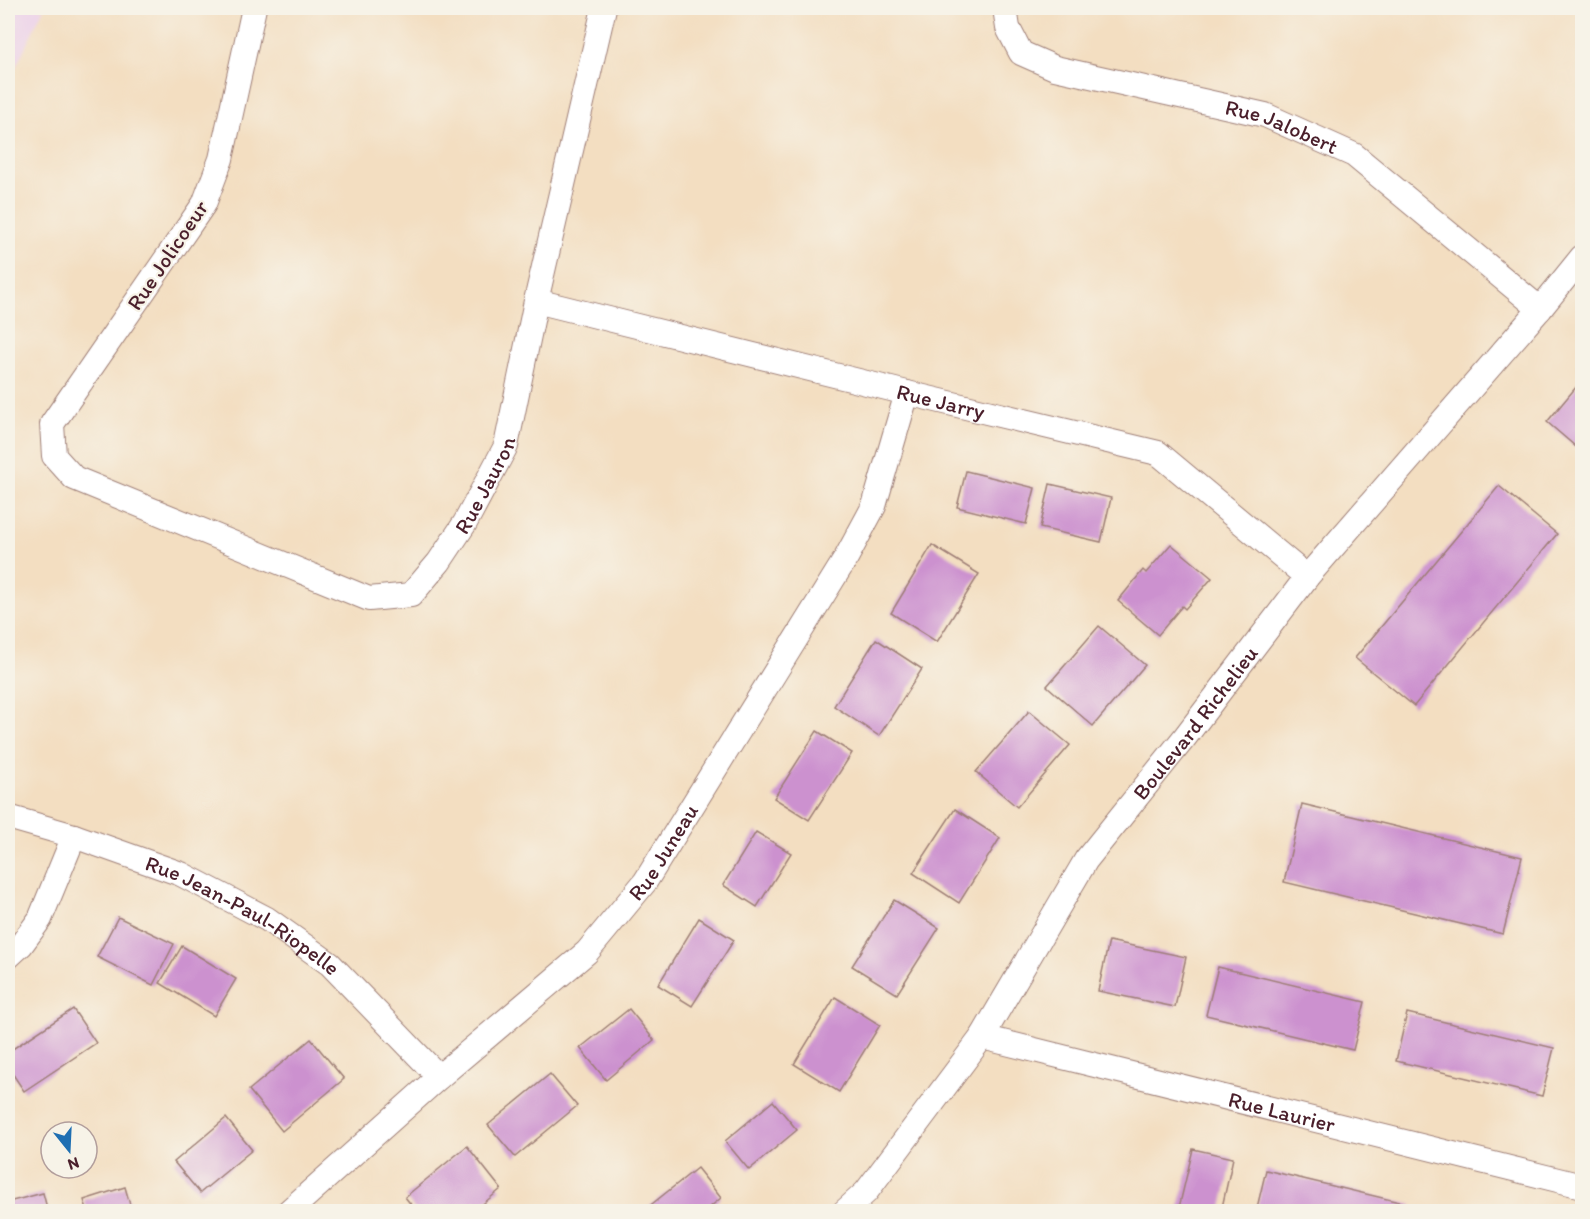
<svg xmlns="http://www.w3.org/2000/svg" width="1590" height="1219" font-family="Itim,sans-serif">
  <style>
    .built { fill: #ecd1e9 }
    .building { fill: #cc91cf }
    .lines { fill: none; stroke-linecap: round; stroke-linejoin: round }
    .street-casing { stroke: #9e7e76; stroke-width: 26 }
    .street { stroke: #fff; stroke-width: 24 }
    .labels { text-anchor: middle; stroke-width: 4.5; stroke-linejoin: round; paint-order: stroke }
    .street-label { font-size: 22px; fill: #4a1f2b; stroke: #f7f3e8 }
  </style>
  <rect width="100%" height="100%" fill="#f7f3e8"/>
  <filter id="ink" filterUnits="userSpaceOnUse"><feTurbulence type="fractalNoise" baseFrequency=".0167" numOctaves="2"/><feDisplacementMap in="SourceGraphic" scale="12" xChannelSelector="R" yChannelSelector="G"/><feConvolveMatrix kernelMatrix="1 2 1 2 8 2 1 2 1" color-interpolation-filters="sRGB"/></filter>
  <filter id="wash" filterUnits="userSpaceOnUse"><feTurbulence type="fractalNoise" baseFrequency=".008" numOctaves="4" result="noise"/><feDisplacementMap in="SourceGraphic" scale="24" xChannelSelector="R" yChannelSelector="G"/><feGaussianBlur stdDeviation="1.35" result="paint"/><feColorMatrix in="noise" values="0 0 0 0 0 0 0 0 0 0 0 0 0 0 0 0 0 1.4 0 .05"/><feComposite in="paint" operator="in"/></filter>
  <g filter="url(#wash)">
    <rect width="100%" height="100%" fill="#f3dec1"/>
    <!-- built -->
    <polygon class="built" points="8,8 44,8 8,83"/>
    <g id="blocks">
      <!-- building -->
      <g class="building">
        <polygon points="1582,380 1582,452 1547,422"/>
        <polygon points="966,471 1035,488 1026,524 957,507"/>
        <polygon points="1050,484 1111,498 1101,542 1040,528"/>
        <polygon points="1499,486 1557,534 1414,706 1355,658"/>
        <polygon points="1171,544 1212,578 1185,609 1182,606 1158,635 1118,601 1143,570 1146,573"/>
        <polygon points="932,545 979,574 937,642 891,613"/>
        <polygon points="1099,626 1145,665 1093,726 1047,686"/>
        <polygon points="876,639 922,669 879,736 834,706"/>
        <polygon points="1029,711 1070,745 1017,807 976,772"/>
        <polygon points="817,731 852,753 809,820 774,798"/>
        <polygon points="1302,804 1522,857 1503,934 1284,882"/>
        <polygon points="955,809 1000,838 959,903 913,873"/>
        <polygon points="756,832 791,853 757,907 723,885"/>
        <polygon points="894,900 939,928 897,994 852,966"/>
        <polygon points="118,917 174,944 153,985 97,957"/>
        <polygon points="699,918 734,940 692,1006 658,985"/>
        <polygon points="1109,941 1186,957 1175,1007 1098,991"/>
        <polygon points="182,946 236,979 214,1016 160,983"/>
        <polygon points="1218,967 1365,1002 1353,1050 1206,1015"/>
        <polygon points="835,997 880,1025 839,1092 794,1064"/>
        <polygon points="73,1009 96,1043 24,1091 8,1067 8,1052"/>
        <polygon points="629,1009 654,1040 606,1080 580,1048"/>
        <polygon points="1407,1013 1554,1048 1542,1096 1396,1061"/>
        <polygon points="311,1039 344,1079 282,1131 249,1090"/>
        <polygon points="550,1074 577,1106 515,1157 488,1125"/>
        <polygon points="773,1101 797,1130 749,1170 725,1141"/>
        <polygon points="226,1118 252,1150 200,1193 174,1162"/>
        <polygon points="467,1146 501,1189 473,1212 417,1212 405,1197"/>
        <polygon points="1193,1149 1233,1158 1221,1212 1178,1212"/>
        <polygon points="697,1168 721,1198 704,1212 642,1212"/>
        <polygon points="1266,1170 1412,1205 1410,1212 1256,1212"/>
        <polygon points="125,1187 132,1212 88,1212 84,1200"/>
        <polygon points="43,1193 48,1212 8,1212 8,1202"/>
      </g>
    </g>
  </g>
  <g filter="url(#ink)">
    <use href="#blocks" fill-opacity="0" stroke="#9e7e76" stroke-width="1.5"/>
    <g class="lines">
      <!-- street casing -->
      <g class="street-casing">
        <g id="street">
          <path id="s1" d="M254,8L221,159L204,204L52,424L54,456L74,478L369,599L411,595L439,562L465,523L506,446L536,301L604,8"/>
          <path id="s2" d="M1005,8L1008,28L1021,53L1055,68L1265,115L1354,155L1540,309"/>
          <path id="s3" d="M536,301L907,393L1158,453L1307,577"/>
          <path id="s4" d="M8,817L74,836L181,874L267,919L330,964L439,1077"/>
          <polyline points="8,957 21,945 40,919 74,836"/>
          <path id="s5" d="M982,1037L1582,1186"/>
          <path id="s6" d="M288,1212L439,1077L587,952L645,882L846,558L874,506L907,393"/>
          <path id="s7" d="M844,1212L866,1192L982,1037L1086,860L1185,737L1307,577L1540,309L1582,257"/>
        </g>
      </g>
      <!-- street -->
      <use href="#street" class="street"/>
    </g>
  </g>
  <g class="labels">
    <!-- street labels -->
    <g class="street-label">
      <text dy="8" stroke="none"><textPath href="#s2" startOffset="320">Rue Jalobert</textPath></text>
      <text transform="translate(167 255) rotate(-56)" y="8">Rue Jolicoeur</text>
      <text dy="8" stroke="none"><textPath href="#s3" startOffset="417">Rue Jarry</textPath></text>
      <text dy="8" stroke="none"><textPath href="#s1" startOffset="1026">Rue Jauron</textPath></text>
      <text dy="8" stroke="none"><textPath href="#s7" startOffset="604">Boulevard Richelieu</textPath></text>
      <text dy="8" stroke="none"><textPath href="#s6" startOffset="522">Rue Juneau</textPath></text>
      <text dy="8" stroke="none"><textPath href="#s4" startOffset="256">Rue Jean-Paul-Riopelle</textPath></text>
      <text dy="8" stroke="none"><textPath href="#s5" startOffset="309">Rue Laurier</textPath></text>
    </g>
  </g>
  <!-- margin -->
  <rect width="1590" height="1219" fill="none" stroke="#f7f3e8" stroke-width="30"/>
  <!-- north arrow -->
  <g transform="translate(69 1150) rotate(162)"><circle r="28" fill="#f7f3e8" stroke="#b29e9c" stroke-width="1.5"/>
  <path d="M0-4.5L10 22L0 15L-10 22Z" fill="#1f6fb2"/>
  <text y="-9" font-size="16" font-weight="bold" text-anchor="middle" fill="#4a1f2b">N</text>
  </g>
</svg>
